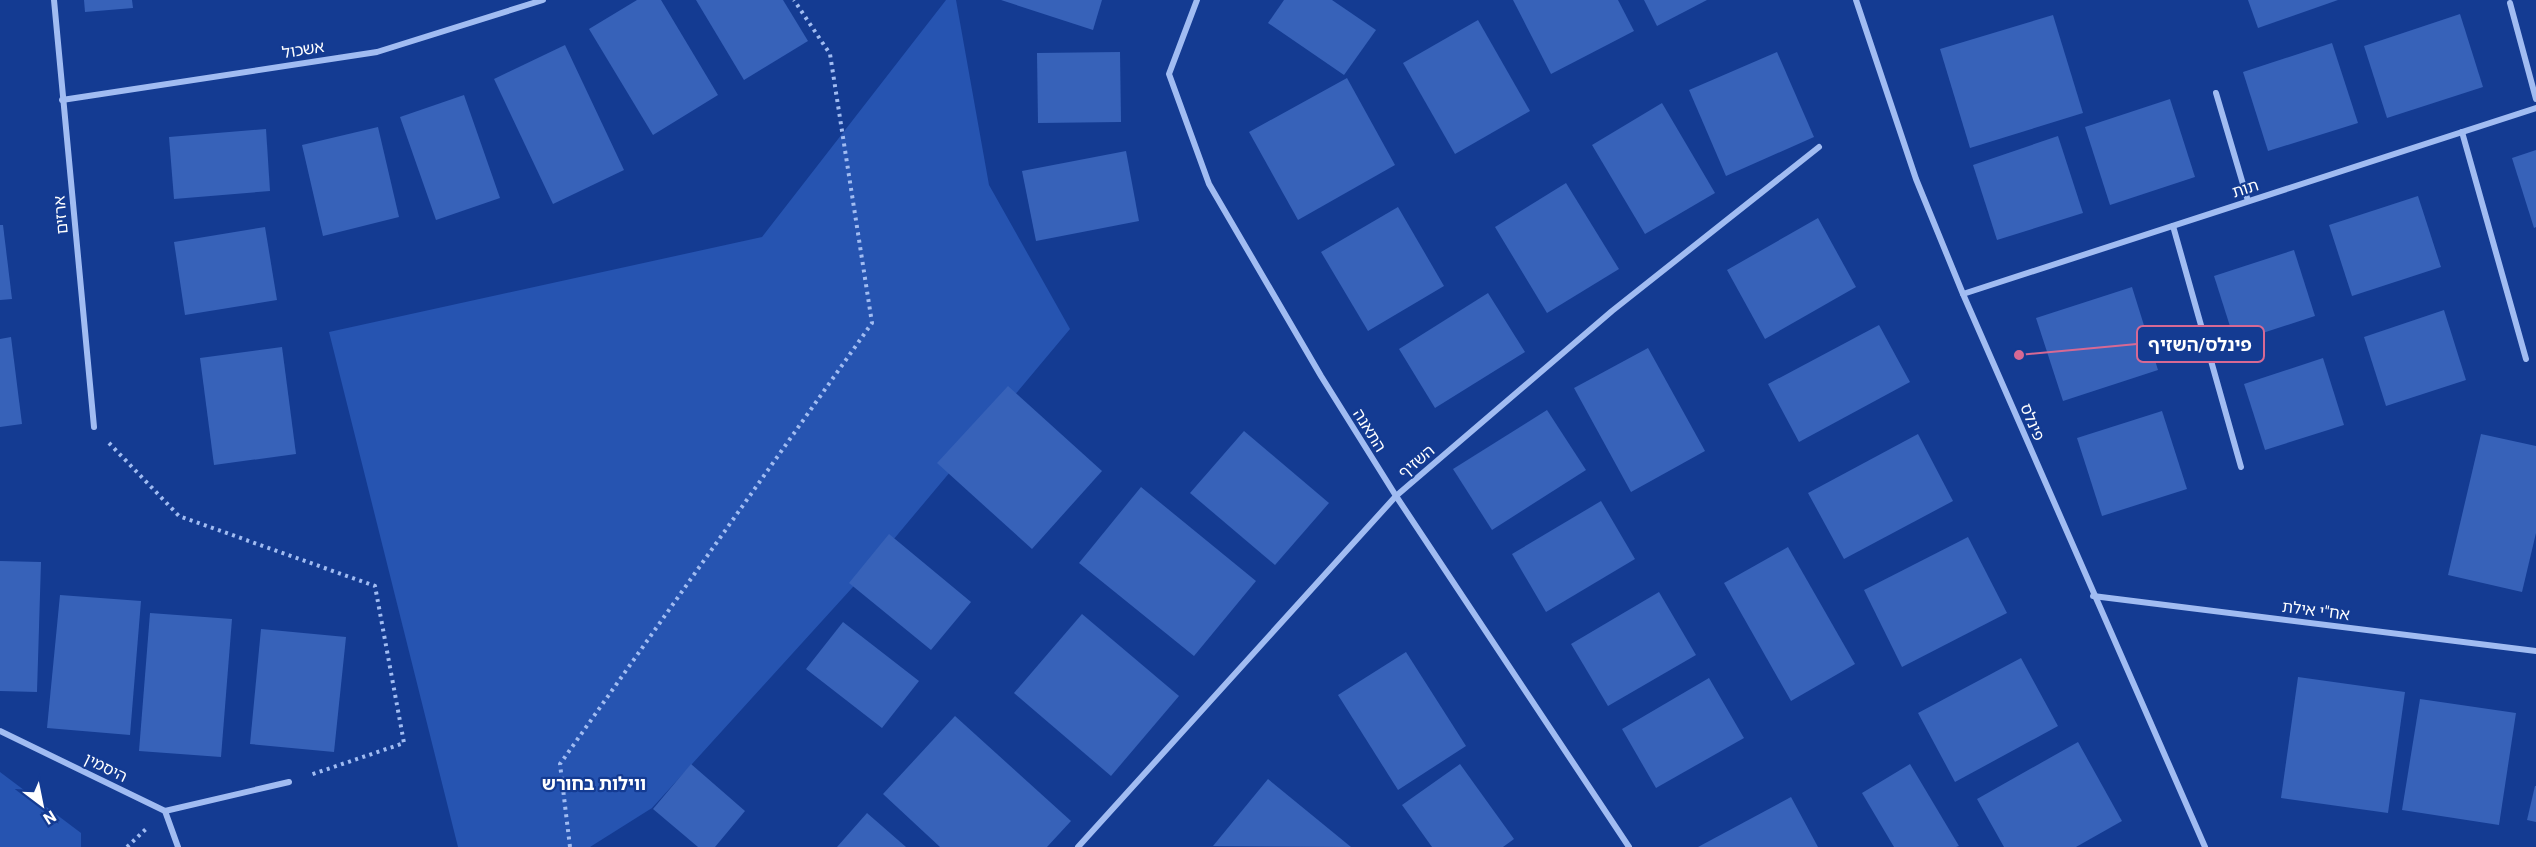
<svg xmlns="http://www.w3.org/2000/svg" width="2536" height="847" font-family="Roboto,'Noto Sans Hebrew',sans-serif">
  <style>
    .green { fill: #2654b1 }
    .building { fill: #3762b9 }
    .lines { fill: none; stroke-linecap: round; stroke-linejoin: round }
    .path { stroke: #a1bcf2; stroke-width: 4; stroke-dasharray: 3 4.5; stroke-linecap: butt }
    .minor { stroke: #a1bcf2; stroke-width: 6 }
    .labels { text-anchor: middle; stroke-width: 4.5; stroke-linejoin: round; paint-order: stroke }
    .street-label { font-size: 16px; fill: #fff; stroke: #143b92 }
    .neighbourhood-label { font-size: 18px; font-weight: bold; fill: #fff; stroke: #143b92 }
    .leader { fill: none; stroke: #d76994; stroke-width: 2 }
    .callout-dot { fill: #d76994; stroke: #143b92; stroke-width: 2 }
    .callout { fill: #143b92; stroke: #d76994; stroke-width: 2 }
    .callout-label { font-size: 18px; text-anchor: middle; font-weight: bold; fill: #fff }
  </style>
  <rect width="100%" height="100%" fill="#143b92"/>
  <!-- green -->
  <g class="green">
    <polygon points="946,0 956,0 989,185 1070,329 862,577 652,808 590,847 458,847 329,332 762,237"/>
    <polygon points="0,772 81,833 81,847 0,847"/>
  </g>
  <!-- building -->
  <g class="building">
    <polygon points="84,0 132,0 133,8 85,12"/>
    <polygon points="637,0 661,0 718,95 653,135 589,29"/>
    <polygon points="696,0 783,0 808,41 744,80"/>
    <polygon points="1001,0 1102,0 1093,30"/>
    <polygon points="1284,0 1332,0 1376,30 1344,75 1268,23"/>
    <polygon points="1513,0 1618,0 1634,31 1551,74"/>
    <polygon points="1644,0 1707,0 1657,26"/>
    <polygon points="2248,0 2338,0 2258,28"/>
    <polygon points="2460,14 2483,87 2387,118 2364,46"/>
    <polygon points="2053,15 2083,113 1970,148 1940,49"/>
    <polygon points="1478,20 1530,111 1455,154 1403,63"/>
    <polygon points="2332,43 2358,123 2268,151 2243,72"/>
    <polygon points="565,45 624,170 553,204 494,79"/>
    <polygon points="1120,52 1121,122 1038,123 1037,53"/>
    <polygon points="1777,52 1814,137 1726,176 1689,90"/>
    <polygon points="1347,78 1395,165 1298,220 1249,132"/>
    <polygon points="464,95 500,198 436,220 400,117"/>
    <polygon points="2170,99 2195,177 2110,205 2085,127"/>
    <polygon points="1662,103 1715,193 1645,234 1592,145"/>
    <polygon points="378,127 399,217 323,236 302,145"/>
    <polygon points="266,129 270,191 174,199 169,137"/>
    <polygon points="2058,136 2083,213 1997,240 1973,165"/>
    <polygon points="2536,150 2536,227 2534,228 2512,158"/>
    <polygon points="1126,151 1139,221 1036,241 1022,171"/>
    <polygon points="1566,183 1619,269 1547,313 1495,227"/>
    <polygon points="2418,196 2441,267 2352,296 2329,225"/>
    <polygon points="1398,207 1444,286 1368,331 1321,252"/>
    <polygon points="1818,218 1856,287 1765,339 1727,270"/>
    <polygon points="0,225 3,225 12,299 0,300"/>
    <polygon points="265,227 277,300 185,315 174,242"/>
    <polygon points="2294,250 2315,316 2235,342 2214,276"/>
    <polygon points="2132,287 2158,370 2063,401 2036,318"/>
    <polygon points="1488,293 1525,352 1435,408 1399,349"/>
    <polygon points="2444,310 2466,380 2386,406 2364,337"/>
    <polygon points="1879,325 1910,382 1799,442 1768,384"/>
    <polygon points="11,337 22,424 0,427 0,339"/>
    <polygon points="282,347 296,454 214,465 200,358"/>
    <polygon points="1648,348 1705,451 1631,492 1574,388"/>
    <polygon points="2323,358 2344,425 2265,450 2244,384"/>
    <polygon points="1008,386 1102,471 1032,549 937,463"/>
    <polygon points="1547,410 1586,470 1492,530 1453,469"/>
    <polygon points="2162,411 2187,489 2102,516 2077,438"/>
    <polygon points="1244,431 1329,503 1275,565 1190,493"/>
    <polygon points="1918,434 1953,501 1844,559 1808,493"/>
    <polygon points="2481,434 2536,446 2536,533 2522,592 2448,575"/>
    <polygon points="1141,487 1256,581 1194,656 1079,563"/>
    <polygon points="1601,501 1635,559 1546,612 1512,554"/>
    <polygon points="889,534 971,602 931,650 849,583"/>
    <polygon points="1968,537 2007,613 1902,667 1864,590"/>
    <polygon points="1788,547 1855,664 1791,701 1724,583"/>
    <polygon points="0,561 41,562 37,692 0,691"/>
    <polygon points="1659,592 1696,655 1608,706 1571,644"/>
    <polygon points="60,595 141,601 130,735 47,728"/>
    <polygon points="150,613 232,619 221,757 139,751"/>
    <polygon points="1082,614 1179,696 1111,776 1014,693"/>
    <polygon points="843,622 919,681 882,728 806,669"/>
    <polygon points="261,629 346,637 334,752 250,744"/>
    <polygon points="1406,652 1466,746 1398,790 1338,695"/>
    <polygon points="2021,658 2058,726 1955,782 1918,713"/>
    <polygon points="2298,677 2405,692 2388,813 2281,798"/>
    <polygon points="1709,678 1744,738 1656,788 1622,729"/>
    <polygon points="2420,699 2516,713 2499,825 2402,810"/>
    <polygon points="955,716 1071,821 1047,847 940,847 883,794"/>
    <polygon points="2078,742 2122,821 2076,847 2004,847 1977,799"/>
    <polygon points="691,764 745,811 715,847 698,847 653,809"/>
    <polygon points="1460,764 1514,839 1503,847 1432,847 1402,805"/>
    <polygon points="1910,764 1959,846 1956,847 1894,847 1862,793"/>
    <polygon points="1268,779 1351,847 1213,846"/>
    <polygon points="2535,786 2536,786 2536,822 2527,820"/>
    <polygon points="1791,797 1818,847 1698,847"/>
    <polygon points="867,813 906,847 837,847"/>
  </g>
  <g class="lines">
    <!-- path -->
    <g class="path">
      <polyline points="109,443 179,516 375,586 404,743 310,775"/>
      <polyline points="127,847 147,828"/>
      <polyline points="570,847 560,764 872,323 830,54 794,0"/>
    </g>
    <!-- minor -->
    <g class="minor">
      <polyline points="54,0 94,427"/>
      <polyline points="1197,0 1169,74 1209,184 1321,376 1396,496 1629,847"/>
      <polyline points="1856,0 1916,179 1963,294 2205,847"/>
      <polyline points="2510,3 2536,99"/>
      <polyline points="2216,93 2248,201"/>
      <polyline points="62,100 377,52 543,0"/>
      <polyline points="2462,132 2526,359"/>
      <polyline points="2173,226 2241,467"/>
      <polyline points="1963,294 2536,108"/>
      <polyline points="2093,596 2536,651"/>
      <polyline points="0,731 165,811 178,847"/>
      <polyline points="165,811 289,782"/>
      <polyline points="1078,847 1396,496 1612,311 1819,147"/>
    </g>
  </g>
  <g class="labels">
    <!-- street labels -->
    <g class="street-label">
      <text transform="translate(303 49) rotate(-9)" y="6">אשכול</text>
      <text transform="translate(2245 188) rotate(-18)" y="6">תות</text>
      <text transform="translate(60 215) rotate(-95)" y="6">ארזים</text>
      <text transform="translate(2033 422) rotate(67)" y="6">פינלס</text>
      <text transform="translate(1370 430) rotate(58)" y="6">התאנה</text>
      <text transform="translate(1416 461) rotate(-40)" y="6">השזיף</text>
      <text transform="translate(2316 610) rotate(7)" y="6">אח"י אילת</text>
      <text transform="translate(106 767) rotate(26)" y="6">היסמין</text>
    </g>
    <!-- neighbourhood labels -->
    <g class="neighbourhood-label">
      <text x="594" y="790">ווילות בחורש</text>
    </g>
  </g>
  <!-- callouts -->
  <path class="leader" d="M2019 355L2137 344"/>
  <circle class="callout-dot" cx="2019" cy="355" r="6"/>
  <rect class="callout" x="2137" y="326" width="127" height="36" rx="6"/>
  <g class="callout-label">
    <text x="2200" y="351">פינלס/השזיף</text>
  </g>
  <!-- north arrow -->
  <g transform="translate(42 805) rotate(148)" stroke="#143b92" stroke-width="4.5" paint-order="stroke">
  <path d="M0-4.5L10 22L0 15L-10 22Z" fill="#ffffff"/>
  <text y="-9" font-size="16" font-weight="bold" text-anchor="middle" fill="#ffffff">N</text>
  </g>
</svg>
